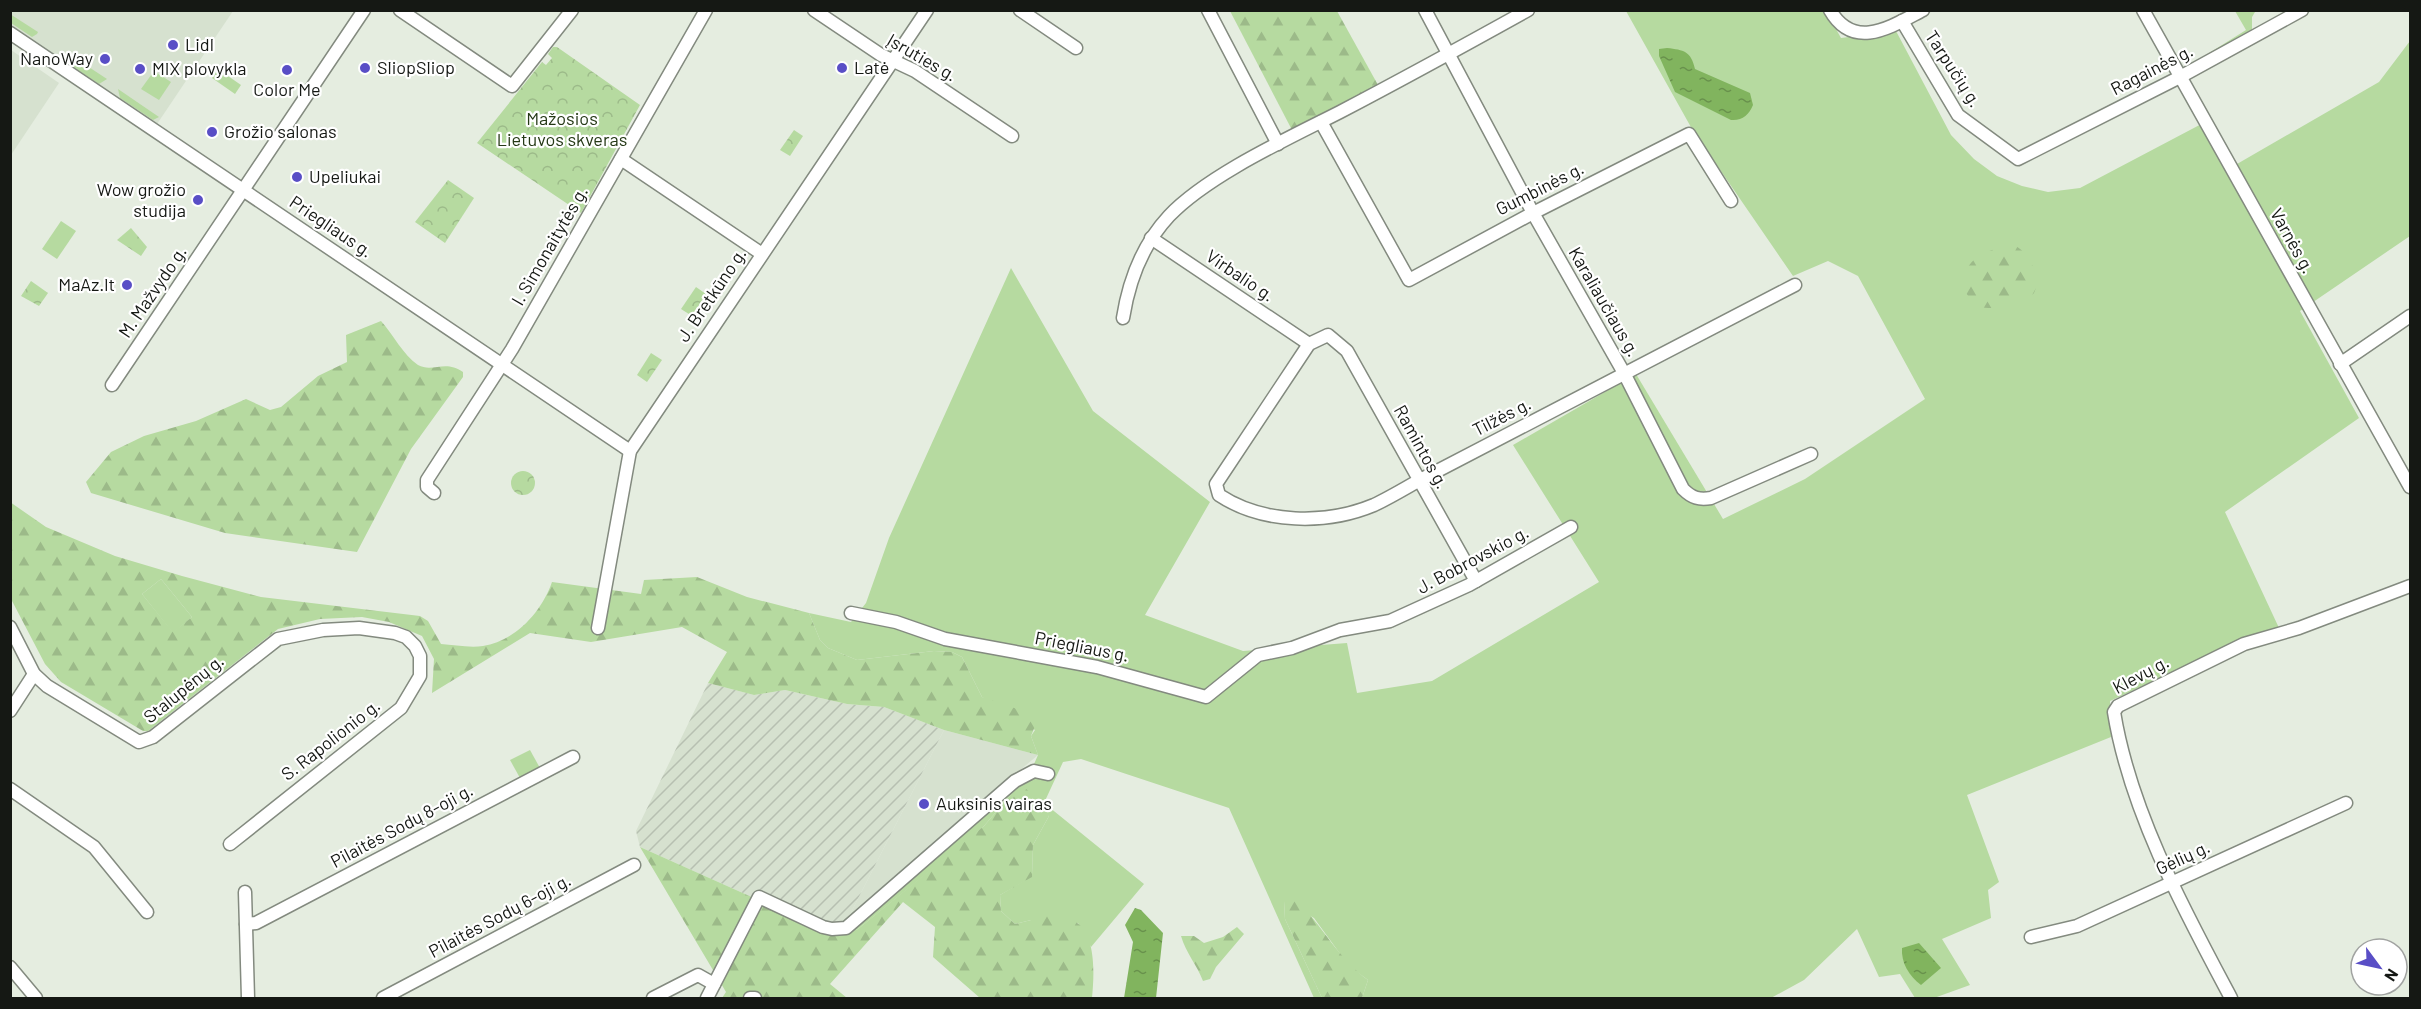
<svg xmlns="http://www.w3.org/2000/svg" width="2421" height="1009" font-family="Barlow,sans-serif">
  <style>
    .built { fill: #d6e1cf }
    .industrial { fill: url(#industrial-furrows) }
    .green { fill: #b6daa0 }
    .forest { fill: url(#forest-firs); fill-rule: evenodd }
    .park { fill: url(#park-crowns) }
    .water { fill: url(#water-ripples) }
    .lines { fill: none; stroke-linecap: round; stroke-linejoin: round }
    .street-casing { stroke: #838a7f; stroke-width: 15 }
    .street { stroke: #fff; stroke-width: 12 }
    .poi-dot { fill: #594ec6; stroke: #fff; stroke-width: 2 }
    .labels { text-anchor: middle; stroke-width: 4.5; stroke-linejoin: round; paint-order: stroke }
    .poi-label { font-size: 18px; fill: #151814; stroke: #fff; text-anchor: start }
    .street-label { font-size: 18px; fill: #151814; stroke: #fff }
    .park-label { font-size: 18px; fill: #253916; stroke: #fff }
  </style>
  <defs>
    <pattern id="industrial-furrows" width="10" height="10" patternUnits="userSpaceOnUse" patternTransform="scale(1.5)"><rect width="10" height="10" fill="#d6e1cf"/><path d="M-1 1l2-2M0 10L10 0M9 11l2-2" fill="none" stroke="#b7c0b1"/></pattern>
    <pattern id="forest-firs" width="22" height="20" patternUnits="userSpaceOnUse" patternTransform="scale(1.5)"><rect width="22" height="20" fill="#b6daa0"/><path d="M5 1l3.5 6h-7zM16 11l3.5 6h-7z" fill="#9cba89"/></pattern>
    <pattern id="park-crowns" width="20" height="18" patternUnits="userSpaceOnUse" patternTransform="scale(1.5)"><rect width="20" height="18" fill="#b6daa0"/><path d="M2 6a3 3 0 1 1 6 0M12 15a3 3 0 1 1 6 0" fill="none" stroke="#9cba89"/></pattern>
    <pattern id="water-ripples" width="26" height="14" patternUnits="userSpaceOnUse" patternTransform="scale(1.5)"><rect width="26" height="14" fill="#81b45e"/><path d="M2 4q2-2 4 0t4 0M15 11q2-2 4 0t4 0" fill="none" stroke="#68914c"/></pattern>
  </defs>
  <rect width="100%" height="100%" fill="#e5ede0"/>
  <!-- built -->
  <g class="built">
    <polygon points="10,11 233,11 157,124 11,26"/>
    <polygon points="11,50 59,83 11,155"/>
    <polygon points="944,730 1038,755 890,880 839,936"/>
  </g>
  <!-- industrial -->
  <polygon class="industrial" points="708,683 754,695 785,690 847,704 884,707 944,730 839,936 640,847 636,831"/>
  <!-- green -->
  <g class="green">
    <polygon points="1626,11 1826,11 1841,38 1896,31 1951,135 1974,159 1997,176 2022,186 2048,192 2080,188 2209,120 2237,164 2379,82 2410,41 2410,236 2300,311 2359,418 2225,512 2279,628 2241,641 2110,701 2111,737 1967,795 1999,882 1988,890 1991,918 1942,939 1970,985 1934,998 1915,998 1900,974 1879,977 1857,929 1804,980 1771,998 1362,998 1368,980 1349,966 1314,918 1284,901 1285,919 1322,998 1314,998 1229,808 1081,759 1063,762 1044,803 1144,884 1091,947 1078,923 1031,920 1015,924 1001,911 1000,895 1032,876 1033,845 1049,816 1013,792 984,826 967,841 858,929 839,936 1027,780 1038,755 1031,736 1035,730 982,697 962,657 952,652 934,651 857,660 828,648 820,640 809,613 851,622 866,603 889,538 1011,268 1093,411 1210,502 1145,615 1243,651 1347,643 1357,693 1432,681 1599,582 1513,445 1636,374 1723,519 1805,479 1925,399 1858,276 1828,261 1793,276 1692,129"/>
    <polygon points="10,14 38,32 37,34 32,37 11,23"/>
    <polygon points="69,54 107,79 99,84 63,60"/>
    <polygon points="154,71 171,82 159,100 141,89"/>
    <polygon points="118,89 159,117 153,120 120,98"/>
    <polygon points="61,221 76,231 57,259 42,249"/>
    <polygon points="161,579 192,617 173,633 142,594"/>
    <polygon points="530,750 540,768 520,778 510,760"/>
  </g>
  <!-- forest -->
  <g class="forest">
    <polygon points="1230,11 1337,11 1378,85 1292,130"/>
    <polygon points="2235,11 2263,12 2255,12 2252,17 2252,34 2205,60 2206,55 2246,30"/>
    <path d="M2011,244C2028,249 2042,277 2034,293C2028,299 2020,301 2012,303C1986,311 1976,312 1962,286C1966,256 1984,252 2011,244Z"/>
    <path d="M381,321C393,334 403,355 418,365C433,373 445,359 463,372V377L411,449L357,552L225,533L91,493L86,482L111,452L144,436L196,421L246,399L270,410L281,407L318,376L347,362L346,335Z"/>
    <path d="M10,502L46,527L115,556L182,576L261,597L420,616L428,621L441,644C454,645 470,648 483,646C516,641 542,611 552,582L641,594L644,580L697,577L747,597L809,613L820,640L828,648L857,660L934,651L952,652L962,657L982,697L1035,715L1037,721L1031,736L1038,755L944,730L884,707L847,704L785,690L754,695L708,683L727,652L682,627L591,642L530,633L432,693L434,659L422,636L389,622L362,617L320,619L278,629L148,731H143L61,682L45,664L11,599ZM161,579L192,617L173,632L142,594Z"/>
    <path d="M1026,789L1044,803L1049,816L1033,845L1032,877L1000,895L1001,911L1015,924L1031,920L1045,908C1055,912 1067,916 1076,922C1097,936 1094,977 1092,998H980L933,957L935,927L903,902L830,984L847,998H722L726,992L640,847L839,936L858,929L984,826L1013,792Z"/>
    <path d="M1297,900C1322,926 1339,959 1368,980L1362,998H1322L1285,919L1284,901Z"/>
    <path d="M1237,927L1244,934L1216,967L1210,979L1203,981C1197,965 1186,953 1181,936H1194L1204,943L1223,937Z"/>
  </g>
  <!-- park -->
  <g class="park">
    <polygon points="553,47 557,47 640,105 581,213 477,143 542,62 546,65 552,58 548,54"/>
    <polygon points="218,69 241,85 235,94 212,78"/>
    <polygon points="794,130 803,136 790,156 780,150"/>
    <polygon points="448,180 474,198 445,243 415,222"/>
    <polygon points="131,228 147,247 141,256 117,240"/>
    <polygon points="31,281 48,293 39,306 21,296"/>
    <polygon points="696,287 706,294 692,316 681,309"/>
    <polygon points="651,353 662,360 647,382 637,375"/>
    <circle cx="523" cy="483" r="12"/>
  </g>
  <!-- water -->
  <g class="water">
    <path d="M1667,48C1684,50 1691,51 1695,69L1750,93L1753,105C1749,115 1742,121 1731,120L1675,92L1659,56V49Z"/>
    <polygon points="1135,908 1141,910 1163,933 1156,998 1124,998 1133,942 1125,925"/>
    <path d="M1919,943L1941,968L1921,985C1909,976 1901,963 1902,948Z"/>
  </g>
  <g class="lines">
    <!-- street casing -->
    <g class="street-casing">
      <g id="street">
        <polyline points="400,10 512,86 572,10"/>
        <polyline points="814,10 881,55 915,71 1012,136"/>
        <polyline points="1020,10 1076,48"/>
        <polyline points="1208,10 1278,144"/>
        <path d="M1425,10L1533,213L1624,373L1683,489C1692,498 1699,500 1711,498L1811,454"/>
        <path d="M1830,10C1854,52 1892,26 1923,10"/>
        <polyline points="2143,10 2410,487"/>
        <polyline points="1902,21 1958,115 2018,159 2180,77 2302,10"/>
        <polyline points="10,33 630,451"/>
        <polyline points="1321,122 1409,280 1533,213 1689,134 1731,201"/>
        <polyline points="621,159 762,254"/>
        <polyline points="1151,238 1309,344"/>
        <path d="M1123,318C1129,280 1143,244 1169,216C1208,175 1289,138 1340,112C1403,79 1465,45 1528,10"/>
        <polyline points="2340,364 2410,316"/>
        <polyline points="112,385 364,10"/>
        <polyline points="434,493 427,487 427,480 512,349 706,10"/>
        <path d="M1476,581L1347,351L1328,335L1309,344L1216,484L1219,495C1263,524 1326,525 1374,505C1389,498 1404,489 1418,481L1795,285"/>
        <polyline points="851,613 896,622 945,639 1097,667 1206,697 1258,655 1292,648 1340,630 1390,621 1469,585 1571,527"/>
        <polyline points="10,627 34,674 47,686 139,742 153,737 278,639 323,630 359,628 395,633 406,637 415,646 420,656 420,676 401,708 230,844"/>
        <polyline points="598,628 630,451 927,10"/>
        <polyline points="10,711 34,674"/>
        <polyline points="10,789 94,847 147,912"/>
        <polyline points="245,892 248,998"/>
        <polyline points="246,924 256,923 573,757"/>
        <polyline points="2031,937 2077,926 2346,803"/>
        <polyline points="10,967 36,998"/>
        <polyline points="383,998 634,865"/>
        <polyline points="653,998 698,975 714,984"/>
        <polyline points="707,998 759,897 823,927 832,929 846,928 1015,781 1034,771 1048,774"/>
        <polyline points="750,998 755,998"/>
        <path d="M2231,998C2184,910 2130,811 2114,712L2118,706L2244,644L2299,628L2410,586"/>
      </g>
    </g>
    <!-- street -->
    <use href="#street" class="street"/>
  </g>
  <!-- markers -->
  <g class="poi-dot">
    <circle cx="173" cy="45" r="6"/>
    <circle cx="105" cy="59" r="6"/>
    <circle cx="365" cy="68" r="6"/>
    <circle cx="842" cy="68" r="6"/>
    <circle cx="140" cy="69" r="6"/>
    <circle cx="287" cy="70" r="6"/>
    <circle cx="212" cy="132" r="6"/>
    <circle cx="297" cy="177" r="6"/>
    <circle cx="198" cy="200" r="6"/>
    <circle cx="127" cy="285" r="6"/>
    <circle cx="924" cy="804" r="6"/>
  </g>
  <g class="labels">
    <!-- poi labels -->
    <g class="poi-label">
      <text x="185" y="51">Lidl</text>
      <text x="93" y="65" text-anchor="end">NanoWay</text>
      <text x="377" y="74">SliopSliop</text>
      <text x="854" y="74">Latė</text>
      <text x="152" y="75">MIX plovykla</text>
      <text x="287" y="96" text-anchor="middle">Color Me</text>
      <text x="224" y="138">Grožio salonas</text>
      <text x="309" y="183">Upeliukai</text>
      <text x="186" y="196" text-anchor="end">Wow grožio<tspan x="186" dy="21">studija</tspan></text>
      <text x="115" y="291" text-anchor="end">MaAz.lt</text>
      <text x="936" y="810">Auksinis vairas</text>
    </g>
    <!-- street labels -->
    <g class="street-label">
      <text transform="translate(922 58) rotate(30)" y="6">Įsruties g.</text>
      <text transform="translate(1953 69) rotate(57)" y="6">Tarpučių g.</text>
      <text transform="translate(2152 70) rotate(-27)" y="6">Ragainės g.</text>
      <text transform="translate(1540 189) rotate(-27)" y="6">Gumbinės g.</text>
      <text transform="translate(331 227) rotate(34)" y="6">Priegliaus g.</text>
      <text transform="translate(2292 241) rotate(61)" y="6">Varnės g.</text>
      <text transform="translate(550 246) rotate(-60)" y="6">I. Simonaitytės g.</text>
      <text transform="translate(1240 276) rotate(34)" y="6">Virbalio g.</text>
      <text transform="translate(153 292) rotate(-56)" y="6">M. Mažvydo g.</text>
      <text transform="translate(712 295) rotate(-56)" y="6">J. Bretkūno g.</text>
      <text transform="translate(1604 302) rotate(60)" y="6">Karaliaučiaus g.</text>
      <text transform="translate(1502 417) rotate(-27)" y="6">Tilžės g.</text>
      <text transform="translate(1421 447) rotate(61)" y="6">Ramintos g.</text>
      <text transform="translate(1473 560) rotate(-28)" y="6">J. Bobrovskio g.</text>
      <text transform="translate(1082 647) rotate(11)" y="6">Priegliaus g.</text>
      <text transform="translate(2141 675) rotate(-28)" y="6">Klevų g.</text>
      <text transform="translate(184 689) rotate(-39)" y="6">Stalupėnų g.</text>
      <text transform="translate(331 740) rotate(-38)" y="6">S. Rapolionio g.</text>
      <text transform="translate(402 826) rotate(-28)" y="6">Pilaitės Sodų 8-oji g.</text>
      <text transform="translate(2183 858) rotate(-25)" y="6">Gėlių g.</text>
      <text transform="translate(500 916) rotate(-28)" y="6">Pilaitės Sodų 6-oji g.</text>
    </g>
    <!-- park labels -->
    <g class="park-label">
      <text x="562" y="125">Mažosios<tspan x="562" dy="21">Lietuvos skveras</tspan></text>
    </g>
  </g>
  <!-- border -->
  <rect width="2421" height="1009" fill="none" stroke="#151814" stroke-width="24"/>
  <!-- north arrow -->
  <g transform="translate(2379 967) rotate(123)"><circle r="28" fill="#ffffff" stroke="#a1a3a1" stroke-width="1.5"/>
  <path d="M0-4.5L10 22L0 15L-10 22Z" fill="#594ec6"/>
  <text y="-9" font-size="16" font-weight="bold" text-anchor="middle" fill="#151814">N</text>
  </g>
</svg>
